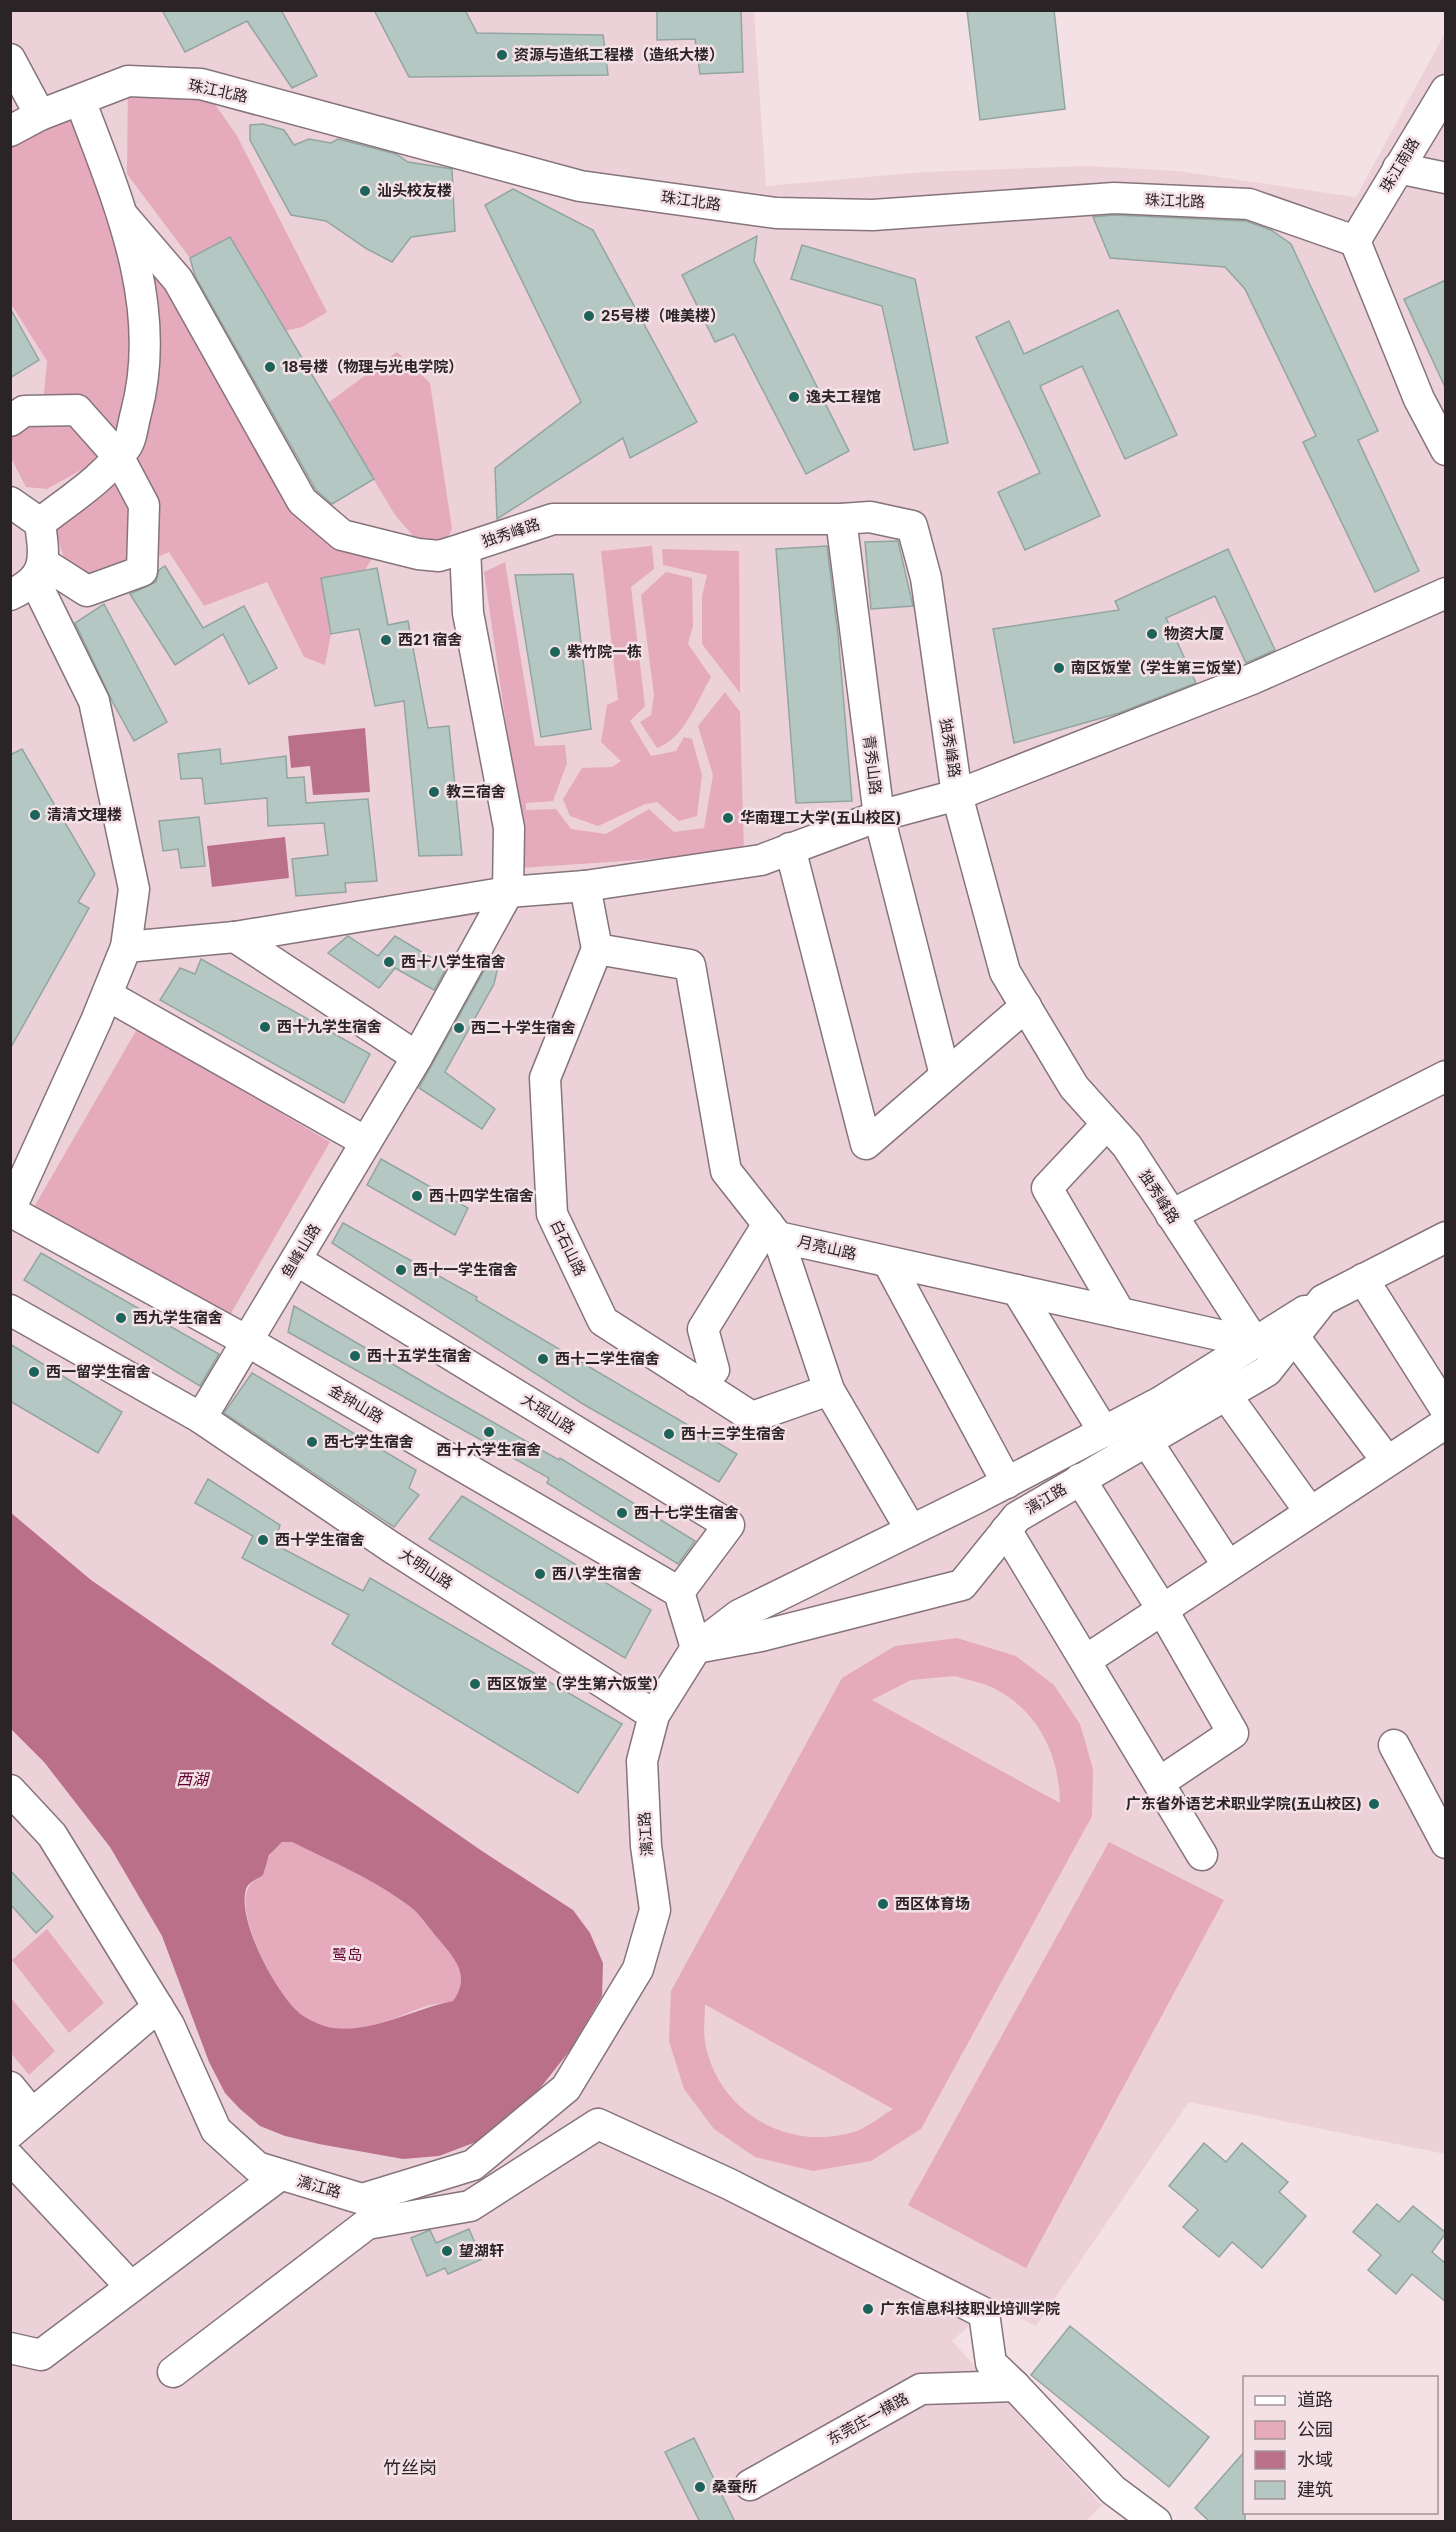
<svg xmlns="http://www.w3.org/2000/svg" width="1456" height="2532" font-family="Inter,'Noto Sans SC',sans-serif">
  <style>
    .built { fill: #edd1d9 }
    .green { fill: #e5aabc; fill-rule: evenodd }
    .water { fill: #bb708a; fill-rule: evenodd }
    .building { fill: #b4c7c3; stroke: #92a5a1; stroke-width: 1.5 }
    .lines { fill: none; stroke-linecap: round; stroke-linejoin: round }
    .minor-casing { stroke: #857479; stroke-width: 33 }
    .minor { stroke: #fff; stroke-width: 30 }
    .poi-dot { fill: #1c6459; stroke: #f4e1e6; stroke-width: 2 }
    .labels { text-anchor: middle; stroke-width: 5; stroke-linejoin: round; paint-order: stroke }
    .poi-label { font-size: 15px; font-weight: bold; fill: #2b2426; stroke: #f4e1e6; text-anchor: start }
    .street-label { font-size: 15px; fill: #2b2426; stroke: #f4e1e6 }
    .park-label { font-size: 15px; fill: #650635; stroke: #f4e1e6 }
    .water-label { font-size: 16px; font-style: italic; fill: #620233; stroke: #f4e1e6 }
    .quarter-label { font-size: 18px; fill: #2b2426; stroke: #f4e1e6 }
  </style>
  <rect width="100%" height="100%" fill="#f4e1e6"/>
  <!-- built -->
  <polygon class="built" points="11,11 754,11 766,186 923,172 1087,166 1178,171 1356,197 1445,33 1445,2154 1189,2102 1036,2326 993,2305 952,2341 1102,2505 1086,2521 11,2522"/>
  <!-- green -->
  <g class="green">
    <polygon points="128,81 201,84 237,136 327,312 302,327 285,331 230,237 190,258 127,174"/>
    <polygon points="68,105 134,282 129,409 110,454 47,489 26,487 11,458 11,427 43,405 47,361 11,304 11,135"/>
    <polygon points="142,247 305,516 376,552 365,570 321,578 331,634 325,665 304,657 267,582 204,606 169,552 110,578 76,578 65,561 55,530 127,469"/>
    <polygon points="397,352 430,383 452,529 443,547 415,538 395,515 328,403"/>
    <polygon points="652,546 654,569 631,587 645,706 630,721 651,756 676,751 684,737 692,739 702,775 697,816 679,821 657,802 645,804 598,826 570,816 563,799 582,768 612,767 621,761 601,742 607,705 618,700 601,551"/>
    <polygon points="662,549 739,551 740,693 702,644 702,596 707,575 663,565"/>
    <polygon points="505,562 535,746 565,745 567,763 553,801 526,803 526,810 556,809 571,829 606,834 649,809 674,832 704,828 713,775 698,726 725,692 740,712 744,853 520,868 520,821 484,572"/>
    <path d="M666,572L692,578L693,626L688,644L711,677C697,701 684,739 657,748L640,722L651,715L654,695L641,595Z"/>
    <polygon points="137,1029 330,1142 223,1327 30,1214"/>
    <path d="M957,1638L1016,1656L1054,1685L1080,1724L1093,1769L1092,1816L921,2129L871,2161L813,2171L755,2157L714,2129L684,2089L669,2041L671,1991L842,1678L895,1646ZM955,1676C969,1681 987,1683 999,1691C1041,1715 1059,1757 1060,1803L872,1700L911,1680ZM705,2005H706L893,2109C881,2116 867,2128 854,2132C787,2152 717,2111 705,2042C703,2030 705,2017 705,2005Z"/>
    <path d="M282,1842H292C332,1862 378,1881 413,1909C423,1918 431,1931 440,1941C457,1961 470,1977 453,2001C443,2003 431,2004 421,2008C393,2018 360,2037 329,2028C320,2025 303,2017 296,2011C276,1992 221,1894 258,1879L272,1851Z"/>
    <polygon points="1109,1842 1224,1900 1026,2268 908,2205"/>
    <polygon points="47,1929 104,2003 69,2033 12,1960"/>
    <polygon points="11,1998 55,2051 29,2075 11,2053"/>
  </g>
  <!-- water -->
  <g class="water">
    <polygon points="365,728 370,792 313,795 310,766 291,768 288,736"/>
    <polygon points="285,837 289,878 212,887 207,846"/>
    <path d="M10,1512L91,1580L482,1851L573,1910L590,1933L603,1963L602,1996L571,2049L530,2101L476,2142L439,2156L403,2159L319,2144L285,2136L260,2126L240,2109L225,2093L209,2062L162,1936L110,1847L44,1762L11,1729ZM282,1842H292C332,1862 378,1881 413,1909C423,1918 431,1931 440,1941C457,1961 470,1977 453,2001C412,2009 375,2033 333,2028C323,2027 302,2017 296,2010C274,1988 237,1920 246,1889C249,1881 257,1880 263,1875L269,1855Z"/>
  </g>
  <!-- building -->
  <g class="building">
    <polygon points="162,10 281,10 317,76 292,88 247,21 185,52"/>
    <polygon points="374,10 465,10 477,33 603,35 608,75 409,77"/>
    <polygon points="657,10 741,10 743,72 700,74 695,39 657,40"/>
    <polygon points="967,10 1054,10 1065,109 980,120"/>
    <polygon points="263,124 284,130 294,145 309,139 331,143 338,139 396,154 408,162 452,169 455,231 411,237 392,262 367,249 326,221 291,215 250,140 250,125"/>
    <polygon points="513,189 593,230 697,422 630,458 623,438 497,519 495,468 581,402 485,205"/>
    <polygon points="1114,215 1246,221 1271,230 1291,244 1378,431 1358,440 1419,571 1375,592 1303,442 1316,436 1245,289 1225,267 1110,258 1093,217"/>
    <polygon points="757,236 754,261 849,451 806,474 734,334 715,342 682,275"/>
    <polygon points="230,237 374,479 332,504 316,490 195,276 190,258"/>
    <polygon points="802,245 915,279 948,443 914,450 882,306 791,279"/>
    <polygon points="1446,280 1446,389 1404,299"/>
    <polygon points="10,308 39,360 10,378"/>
    <polygon points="1118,310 1177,435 1125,459 1082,366 1040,386 1100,516 1025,550 998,492 1040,473 976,337 1009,321 1024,354"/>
    <polygon points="898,541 913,606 871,609 865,542"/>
    <polygon points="827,546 838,634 852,801 796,803 776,549"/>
    <polygon points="1228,549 1275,650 1246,663 1215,596 1166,618 1196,683 1119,713 1014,743 993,629 1119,610 1115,601"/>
    <polygon points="165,566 203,628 244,606 277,668 249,684 223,634 175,665 130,594 156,582 159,570"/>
    <polygon points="377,568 388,625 408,621 428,728 449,726 462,855 419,856 404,701 375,706 359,629 331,634 321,578"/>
    <polygon points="573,574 591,729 541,737 515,575"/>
    <polygon points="104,604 167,722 134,741 112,701 75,623"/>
    <polygon points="22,749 95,874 78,902 89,908 10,1049 10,755"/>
    <polygon points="220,749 221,764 286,756 287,778 304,777 306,803 368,799 377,881 345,883 346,892 296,896 292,859 328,855 324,823 268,826 267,798 205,804 202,778 181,779 178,754"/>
    <polygon points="199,817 205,866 181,868 178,849 163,851 159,821"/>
    <polygon points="348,936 378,956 395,936 447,967 434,990 395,968 379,988 328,953"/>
    <polygon points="201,959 370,1054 344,1103 160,1000 180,968 195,974"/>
    <polygon points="499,962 494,984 445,1072 495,1109 482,1129 419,1088 486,967"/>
    <polygon points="381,1159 468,1208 455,1235 367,1185"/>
    <polygon points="343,1223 477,1297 476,1300 737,1454 719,1482 583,1404 332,1243"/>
    <polygon points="41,1253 219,1354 200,1386 24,1280"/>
    <polygon points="294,1306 435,1389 559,1460 560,1458 695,1541 678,1564 547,1483 549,1478 288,1332"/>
    <polygon points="10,1344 122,1412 98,1453 10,1401"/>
    <polygon points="252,1373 416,1470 409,1488 419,1495 394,1527 224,1413"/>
    <polygon points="208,1479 280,1525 274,1544 363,1591 370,1578 622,1724 578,1793 332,1644 349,1615 242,1558 253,1536 195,1503"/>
    <polygon points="462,1496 651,1610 625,1658 429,1539"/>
    <polygon points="10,1870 53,1917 36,1933 10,1904"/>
    <polygon points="1204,2143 1226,2162 1242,2143 1288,2182 1279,2192 1306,2216 1262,2268 1232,2242 1219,2257 1183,2227 1198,2210 1169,2186"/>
    <polygon points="1377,2204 1399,2222 1413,2206 1446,2233 1432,2252 1446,2264 1446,2302 1412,2274 1396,2294 1368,2270 1381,2255 1353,2232"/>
    <polygon points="469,2229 482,2259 448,2274 445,2268 427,2276 411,2238 430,2230 436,2243"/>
    <polygon points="1070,2326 1209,2437 1169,2487 1031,2375"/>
    <polygon points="694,2438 735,2522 700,2522 665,2452"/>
    <polygon points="1245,2451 1245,2522 1210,2522 1195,2508"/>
  </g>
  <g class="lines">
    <!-- minor casing -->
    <g class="minor-casing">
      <g id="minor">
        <polyline points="10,59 40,115"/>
        <polyline points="10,131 40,115 128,81 201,84 580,186 776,213 873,215 1114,198 1249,204 1355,241"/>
        <polyline points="1398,168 1446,178"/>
        <polyline points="1355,241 1419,399 1446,450"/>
        <polyline points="1355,241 1446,90"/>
        <polyline points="10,421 24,411 77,410 118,456 144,505 142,571 87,591 43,563"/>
        <path d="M10,502L40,523C45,559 48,578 10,595"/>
        <polyline points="841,519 879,816 945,1075"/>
        <path d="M40,523C69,500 105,478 126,447C132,439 133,423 136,413C165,305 117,199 80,100"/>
        <polyline points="465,548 553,519 841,519 870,517 912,526 926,578 957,795 1005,972 1074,1087 1127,1146 1255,1343"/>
        <polyline points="790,848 866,1144 1026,1006"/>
        <polyline points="585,886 597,949 545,1078 552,1214 603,1321 752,1417 829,1390"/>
        <polyline points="235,937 417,1057"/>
        <polyline points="126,947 235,937 508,892 585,886 761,860 879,816 957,795 1252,679 1446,593"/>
        <polyline points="597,949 690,965 726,1171 778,1237 1255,1343"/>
        <polyline points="107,995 366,1142"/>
        <polyline points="1107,1124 1047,1188 1120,1313"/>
        <polyline points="10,1210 96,1021 126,947 134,889 94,701 35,581"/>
        <polyline points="10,1211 247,1341 679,1592 696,1648 739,1615 979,1497 1162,1401 1305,1311"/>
        <polyline points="1171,1215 1446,1076"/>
        <polyline points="778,1237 829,1390 911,1530"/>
        <polyline points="296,1260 729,1525 679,1592"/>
        <polyline points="888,1262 1007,1483"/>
        <polyline points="1363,1279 1446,1410"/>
        <polyline points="1017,1290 1104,1432"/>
        <polyline points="10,1310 201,1418 417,1057 508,892 509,828 468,613 465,548 439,556 418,554 342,535 302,501 178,280 124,217"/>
        <polyline points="1294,1337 1387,1461"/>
        <polyline points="697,1382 714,1370 703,1329 768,1224"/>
        <polyline points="1226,1395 1310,1512"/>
        <polyline points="201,1418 391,1547 654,1715"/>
        <polyline points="1146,1440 1228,1566"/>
        <polyline points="1080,1479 1162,1609 1233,1733 1160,1782"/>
        <polyline points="1006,1530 1202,1855"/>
        <polyline points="1086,1660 1446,1423"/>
        <polyline points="1394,1745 1446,1843"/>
        <polyline points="10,1790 52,1835 169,2025 216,2130 257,2167 362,2199 473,2165 566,2088 638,1969 655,1910 646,1846 642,1761 654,1715 696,1648 761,1636 962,1585 1017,1517 1267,1371 1323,1300 1446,1237"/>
        <polyline points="10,2087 32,2114"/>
        <polyline points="10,2133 158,2007"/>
        <polyline points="10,2158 131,2287"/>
        <polyline points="10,2348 41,2355 280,2175"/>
        <polyline points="173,2372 367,2224 470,2206 598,2124 729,2184 984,2313 991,2363 1015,2386"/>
        <polyline points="750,2485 921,2389 1015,2386 1113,2490 1156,2522"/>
      </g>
    </g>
    <!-- minor -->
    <use href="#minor" class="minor"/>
  </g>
  <!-- markers -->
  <g class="poi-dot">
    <circle cx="502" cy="55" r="6"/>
    <circle cx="365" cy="191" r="6"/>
    <circle cx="589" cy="316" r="6"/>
    <circle cx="270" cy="367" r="6"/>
    <circle cx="794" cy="397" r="6"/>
    <circle cx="1152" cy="634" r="6"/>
    <circle cx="386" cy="640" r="6"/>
    <circle cx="555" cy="652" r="6"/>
    <circle cx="1059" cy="668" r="6"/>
    <circle cx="434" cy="792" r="6"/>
    <circle cx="35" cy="815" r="6"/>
    <circle cx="728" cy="818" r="6"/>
    <circle cx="389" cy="962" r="6"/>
    <circle cx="265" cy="1027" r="6"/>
    <circle cx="459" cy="1028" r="6"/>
    <circle cx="417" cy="1196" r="6"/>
    <circle cx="401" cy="1270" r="6"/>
    <circle cx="121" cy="1318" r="6"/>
    <circle cx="355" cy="1356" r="6"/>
    <circle cx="543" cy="1359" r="6"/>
    <circle cx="34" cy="1372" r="6"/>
    <circle cx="489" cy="1432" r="6"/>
    <circle cx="669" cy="1434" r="6"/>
    <circle cx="312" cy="1442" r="6"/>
    <circle cx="622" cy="1513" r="6"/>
    <circle cx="263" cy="1540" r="6"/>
    <circle cx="540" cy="1574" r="6"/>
    <circle cx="475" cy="1684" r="6"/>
    <circle cx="1374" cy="1804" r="6"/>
    <circle cx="883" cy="1904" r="6"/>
    <circle cx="447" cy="2251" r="6"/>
    <circle cx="868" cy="2309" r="6"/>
    <circle cx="700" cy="2487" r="6"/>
  </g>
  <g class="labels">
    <!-- poi labels -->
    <g class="poi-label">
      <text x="514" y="60">资源与造纸工程楼（造纸大楼）</text>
      <text x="377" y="196">汕头校友楼</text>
      <text x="601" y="321">25号楼（唯美楼）</text>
      <text x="282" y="372">18号楼（物理与光电学院）</text>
      <text x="806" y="402">逸夫工程馆</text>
      <text x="1164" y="639">物资大厦</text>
      <text x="398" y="645">西21 宿舍</text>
      <text x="567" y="657">紫竹院一栋</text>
      <text x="1071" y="673">南区饭堂（学生第三饭堂）</text>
      <text x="446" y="797">教三宿舍</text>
      <text x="47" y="820">清清文理楼</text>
      <text x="740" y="823">华南理工大学(五山校区)</text>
      <text x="401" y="967">西十八学生宿舍</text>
      <text x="277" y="1032">西十九学生宿舍</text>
      <text x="471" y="1033">西二十学生宿舍</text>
      <text x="429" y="1201">西十四学生宿舍</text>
      <text x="413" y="1275">西十一学生宿舍</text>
      <text x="133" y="1323">西九学生宿舍</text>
      <text x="367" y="1361">西十五学生宿舍</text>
      <text x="555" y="1364">西十二学生宿舍</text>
      <text x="46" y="1377">西一留学生宿舍</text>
      <text x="681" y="1439">西十三学生宿舍</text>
      <text x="324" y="1447">西七学生宿舍</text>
      <text x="489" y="1455" text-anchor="middle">西十六学生宿舍</text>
      <text x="634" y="1518">西十七学生宿舍</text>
      <text x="275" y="1545">西十学生宿舍</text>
      <text x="552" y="1579">西八学生宿舍</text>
      <text x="487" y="1689">西区饭堂（学生第六饭堂）</text>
      <text x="1362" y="1809" text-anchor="end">广东省外语艺术职业学院(五山校区)</text>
      <text x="895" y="1909">西区体育场</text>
      <text x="459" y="2256">望湖轩</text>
      <text x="880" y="2314">广东信息科技职业培训学院</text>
      <text x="712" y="2492">桑蚕所</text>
    </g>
    <!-- street labels -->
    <g class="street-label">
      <text transform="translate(218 91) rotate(12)" y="5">珠江北路</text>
      <text transform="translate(1400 165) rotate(-59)" y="5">珠江南路</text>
      <text transform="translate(691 201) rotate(8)" y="5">珠江北路</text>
      <text transform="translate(1175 201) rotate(2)" y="5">珠江北路</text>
      <text transform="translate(511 533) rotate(-18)" y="5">独秀峰路</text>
      <text transform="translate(950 748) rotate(81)" y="5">独秀峰路</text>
      <text transform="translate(872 765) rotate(83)" y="5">青秀山路</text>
      <text transform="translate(1159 1197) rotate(57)" y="5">独秀峰路</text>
      <text transform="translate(568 1248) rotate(64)" y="5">白石山路</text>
      <text transform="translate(827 1248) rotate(13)" y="5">月亮山路</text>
      <text transform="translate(301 1251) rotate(-59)" y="5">鱼峰山路</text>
      <text transform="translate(356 1404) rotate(30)" y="5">金钟山路</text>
      <text transform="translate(548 1414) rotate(32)" y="5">大瑶山路</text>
      <text transform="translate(1046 1499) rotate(-31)" y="5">漓江路</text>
      <text transform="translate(426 1569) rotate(33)" y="5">大明山路</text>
      <text transform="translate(646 1834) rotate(-94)" y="5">漓江路</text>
      <text transform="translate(319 2187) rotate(16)" y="5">漓江路</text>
      <text transform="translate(868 2419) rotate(-29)" y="5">东莞庄一横路</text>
    </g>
    <!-- park labels -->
    <g class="park-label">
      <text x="347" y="1960">鹭岛</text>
    </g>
    <!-- water labels -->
    <g class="water-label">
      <text x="192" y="1785">西湖</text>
    </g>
    <!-- quarter labels -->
    <g class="quarter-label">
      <text x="410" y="2474">竹丝岗</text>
    </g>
  </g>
  <!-- border -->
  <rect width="1456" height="2532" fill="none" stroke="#2b2426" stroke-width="24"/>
  <!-- legend -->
  <rect x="1243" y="2376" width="195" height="138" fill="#f4e1e6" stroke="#a49599" stroke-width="1.5"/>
  <rect x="1255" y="2396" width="30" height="9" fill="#ffffff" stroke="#a49599" stroke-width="1.5"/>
  <text x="1297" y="2406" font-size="18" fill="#2b2426">道路</text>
  <rect x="1255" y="2421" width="30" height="18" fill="#e5aabc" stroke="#a49599" stroke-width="1.5"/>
  <text x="1297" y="2436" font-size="18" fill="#2b2426">公园</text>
  <rect x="1255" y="2451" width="30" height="18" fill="#bb708a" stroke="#a49599" stroke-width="1.5"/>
  <text x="1297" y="2466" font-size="18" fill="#2b2426">水域</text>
  <rect x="1255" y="2481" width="30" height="18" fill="#b4c7c3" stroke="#a49599" stroke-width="1.5"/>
  <text x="1297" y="2496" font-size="18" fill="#2b2426">建筑</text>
</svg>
